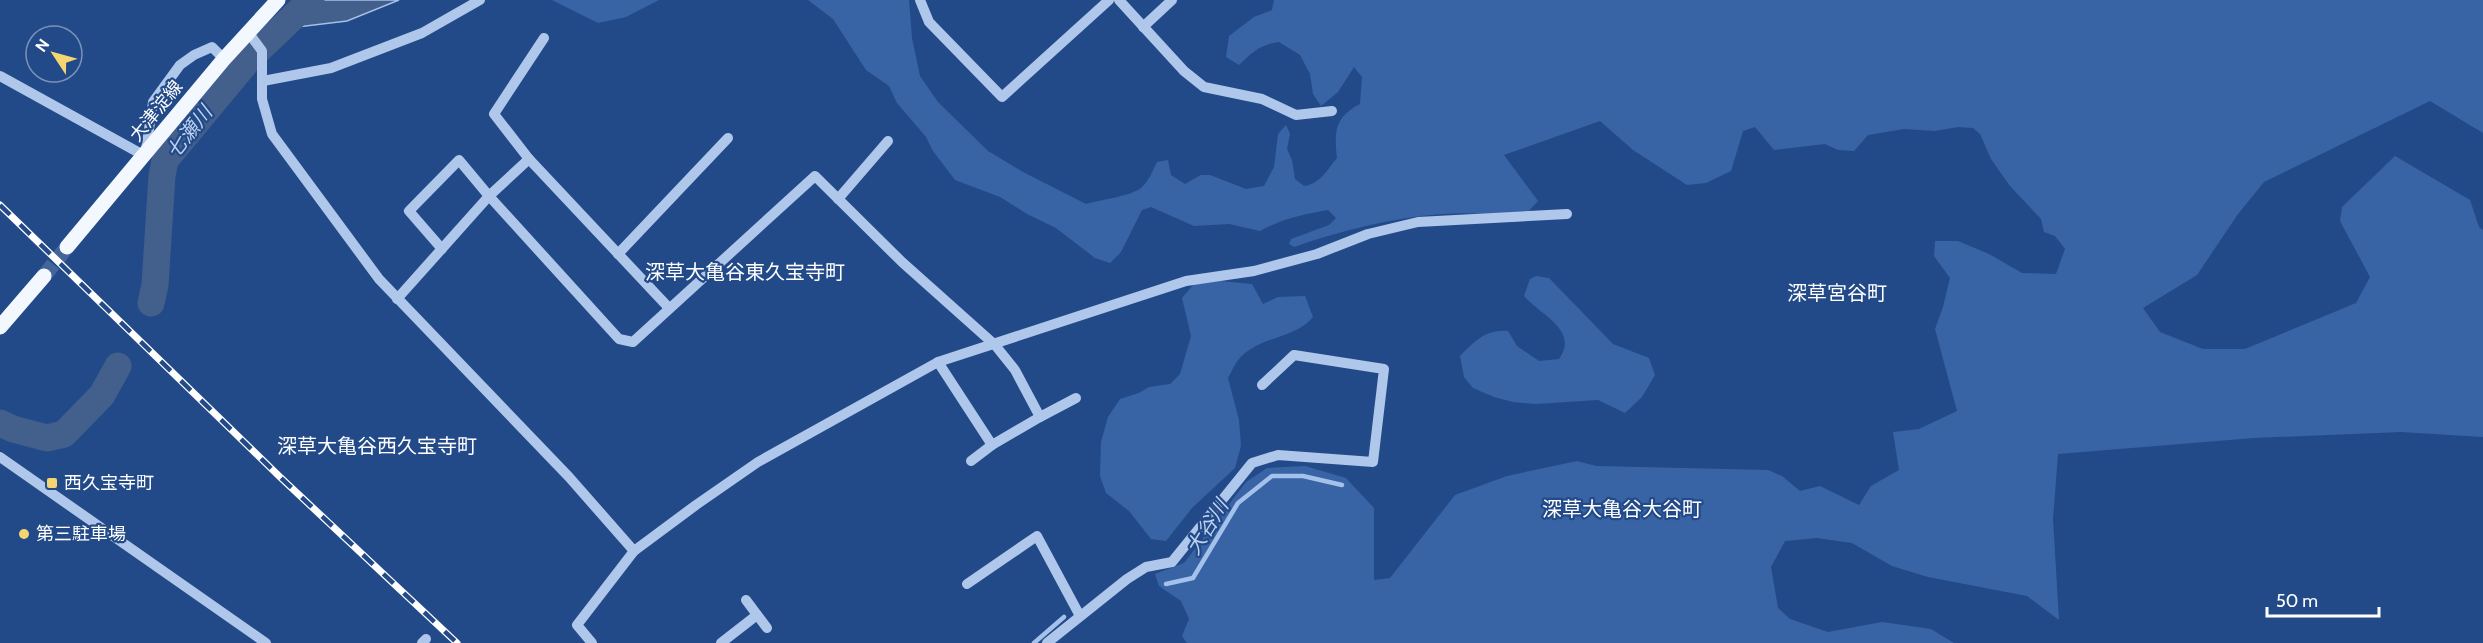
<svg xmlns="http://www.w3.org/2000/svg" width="2483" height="643" font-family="Cabin,'Noto Sans JP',sans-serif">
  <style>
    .green { fill: #3864a5 }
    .water { fill: #435f8c; stroke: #a3c1ea; stroke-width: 1.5 }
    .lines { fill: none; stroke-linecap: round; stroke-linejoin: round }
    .stream { stroke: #a3c1ea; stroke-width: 4.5 }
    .river { stroke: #435f8c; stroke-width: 27 }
    .major-tunnel { stroke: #44659a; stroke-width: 15; stroke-dasharray: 15 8; stroke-linecap: butt }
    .minor { stroke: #afc7ea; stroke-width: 10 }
    .major { stroke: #f3f7fe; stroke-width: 15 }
    .rail-casing { stroke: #fff; stroke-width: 7 }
    .rail { stroke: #234a88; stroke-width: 4.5; stroke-dasharray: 14; stroke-linecap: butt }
    .poi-dot { fill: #f5d572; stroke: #234a88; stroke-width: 2 }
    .labels { text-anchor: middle; stroke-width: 4.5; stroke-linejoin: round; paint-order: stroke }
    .street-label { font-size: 18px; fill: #fff; stroke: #234a88 }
    .poi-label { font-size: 18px; fill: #fff; stroke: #234a88; text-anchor: start }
    .water-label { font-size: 20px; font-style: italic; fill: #bbd1f1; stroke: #234a88 }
    .neighbourhood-label { font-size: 20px; fill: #fff; stroke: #234a88 }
  </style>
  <rect width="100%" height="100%" fill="#234a88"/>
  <!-- green -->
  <g class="green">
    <polygon points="552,0 659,0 626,17 598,23"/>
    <path d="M808,0H909L912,38L920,76L938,102L988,151L1023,172L1086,204C1099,200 1133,196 1142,187C1149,181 1153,170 1157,162L1168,160L1171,175L1185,184L1201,175H1210L1246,189L1264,186L1274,167L1278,134L1286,125L1290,134L1287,149L1292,160L1295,179L1304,186C1320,184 1327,170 1337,158C1334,131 1335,117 1360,104L1362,77L1354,67L1338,92L1321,106L1313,94L1310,74L1300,55L1279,42C1261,44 1252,52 1239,65L1226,57L1229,36L1254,17L1272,10L1274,0H2483V133L2430,101L2264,182L2238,214L2197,275L2143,308L2160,332L2203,349H2245L2356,303L2370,277L2340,221L2342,207L2395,156L2470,200L2479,227L2483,230V437L2401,432L2254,438L2058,454L2053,519L2059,620L2027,596L1928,577L1892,566L1852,543L1817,538L1785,541L1771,567L1778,608L1790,619L1828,632L1882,622L1931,629L1954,643H1187L1182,636L1189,619L1181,601L1159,586L1155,574L1184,563L1246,482L1267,468L1305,466L1346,478L1374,508V580L1390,578L1455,495L1507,476L1577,461L1596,466L1768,470L1782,476L1800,491L1820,486L1859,505L1871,486L1899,470L1893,432L1919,429L1957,411L1935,329L1943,307L1950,278L1934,256L1935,241H1958L1989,254L2022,273L2056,274L2065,249L2055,236L2044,232L2041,219L2010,186L1991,159L1980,134L1973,128L1958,127L1935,131L1904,129L1868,135L1854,151L1838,150L1825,144L1774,150L1755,127L1743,131L1731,171L1706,183L1687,185L1633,150L1600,121L1504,155L1538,201L1525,215C1498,215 1469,212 1442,214C1390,218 1343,230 1294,247L1289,244L1291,239L1329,225L1336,218L1328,210C1305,214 1281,219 1260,231L1229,224L1194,226L1151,207L1142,210L1121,252L1110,263L1095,258L1056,228L1027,214L1000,197L955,180L933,151L926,137L897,103L889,86L866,70L833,19Z"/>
    <path d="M1536,276L1549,278L1613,344L1649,358L1655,375L1642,397L1625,413L1598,400L1536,404L1513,402L1494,397L1473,388L1464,377L1460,356C1475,341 1486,329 1508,331L1517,346L1539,361L1559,359C1580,330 1539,314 1524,296L1530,279Z"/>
    <path d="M1220,281L1252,284L1263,304L1278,297L1305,296L1313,317C1295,339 1260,336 1240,358C1235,363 1232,371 1228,378L1239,420L1241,446L1235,468L1192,508L1166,541L1151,539L1129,511L1106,493L1100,476L1101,442L1108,417L1120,399L1139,393L1149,387L1170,384L1180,374L1191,336L1182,298L1194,284Z"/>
  </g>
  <!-- water -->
  <polygon class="water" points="301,0 399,0 347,21 289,28 278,17"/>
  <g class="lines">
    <!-- stream -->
    <g class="stream">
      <polyline points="1166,584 1193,578 1238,503 1272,476 1303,476 1342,485"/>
      <polyline points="1034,643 1064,617"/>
    </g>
    <!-- river -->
    <g class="river">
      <polyline points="151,303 155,285 162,176 165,160 249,59 311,0"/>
      <polyline points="0,423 13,429 47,438 64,434 102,395 118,366"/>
    </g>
    <!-- major-tunnel -->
    <polyline class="major-tunnel" points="44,276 67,247"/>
    <!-- minor -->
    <g class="minor">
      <polyline points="920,0 929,22 1002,97 1109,0"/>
      <polyline points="1119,0 1184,71 1204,87 1262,99 1296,115 1332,111"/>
      <polyline points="1143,27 1172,0"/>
      <polyline points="248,32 262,51 262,99 272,134 379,279 569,477 634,551 577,625 592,643"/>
      <polyline points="544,38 494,114 529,159 669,308"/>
      <polyline points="0,76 145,156 153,102 180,65 194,55 212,47 224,59"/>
      <polyline points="263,81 331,68 422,33 480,0"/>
      <polyline points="838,199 888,141"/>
      <polyline points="442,249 409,211 459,160 489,196 619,339 633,342 815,176 902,262 995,345 1015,370 1040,417 992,445 938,362"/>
      <polyline points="618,254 728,138"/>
      <polyline points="397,299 489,196 529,159"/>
      <polyline points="1040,417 1076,398"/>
      <polyline points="0,457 266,643"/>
      <polyline points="971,461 992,445"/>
      <polyline points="634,551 696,505 758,462 938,362 1186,281 1254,271 1317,254 1368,234 1418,222 1567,214"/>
      <polyline points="967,584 1037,536 1080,616"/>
      <polyline points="746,600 767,628"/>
      <polyline points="422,643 426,639"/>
      <polyline points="721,643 757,615"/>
      <polyline points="1047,643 1127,579 1146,567 1172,562 1252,463 1278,455 1373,462 1384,369 1294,355 1262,385"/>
    </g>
    <!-- major -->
    <g class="major">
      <polyline points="67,247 224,59 278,0"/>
      <polyline points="0,327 44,276"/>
    </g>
    <!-- rail casing -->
    <g class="rail-casing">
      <polyline id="rail" points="0,205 280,477 457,643"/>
    </g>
    <!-- rail -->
    <use href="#rail" class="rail"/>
  </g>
  <!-- markers -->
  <g class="poi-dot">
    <rect x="46" y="477" width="12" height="12" rx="3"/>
    <circle cx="24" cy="534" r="6"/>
  </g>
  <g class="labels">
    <!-- street labels -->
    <g class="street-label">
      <text transform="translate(156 111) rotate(-51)" y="6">大津淀線</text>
    </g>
    <!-- poi labels -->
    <g class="poi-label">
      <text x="64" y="489">西久宝寺町</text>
      <text x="36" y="540">第三駐車場</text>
    </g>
    <!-- water labels -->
    <g class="water-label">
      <text transform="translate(189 132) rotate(-52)" y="7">七瀬川</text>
      <text transform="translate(1207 527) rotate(-58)" y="7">大谷川</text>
    </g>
    <!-- neighbourhood labels -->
    <g class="neighbourhood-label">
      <text x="745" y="279">深草大亀谷東久宝寺町</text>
      <text x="1837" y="300">深草宮谷町</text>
      <text x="377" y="453">深草大亀谷西久宝寺町</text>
      <text x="1622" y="516">深草大亀谷大谷町</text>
    </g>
  </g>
  <!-- north arrow -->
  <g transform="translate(54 54) rotate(306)"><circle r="28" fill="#234a88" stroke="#7b92b8" stroke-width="1.5"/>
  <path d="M0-4.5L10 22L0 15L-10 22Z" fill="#f5d572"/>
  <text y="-9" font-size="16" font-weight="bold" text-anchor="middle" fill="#ffffff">N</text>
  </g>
  <!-- scale -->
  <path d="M2267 607v9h112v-9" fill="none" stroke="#ffffff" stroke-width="3"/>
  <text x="2276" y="607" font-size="18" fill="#ffffff" stroke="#234a88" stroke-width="4.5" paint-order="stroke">50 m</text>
</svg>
